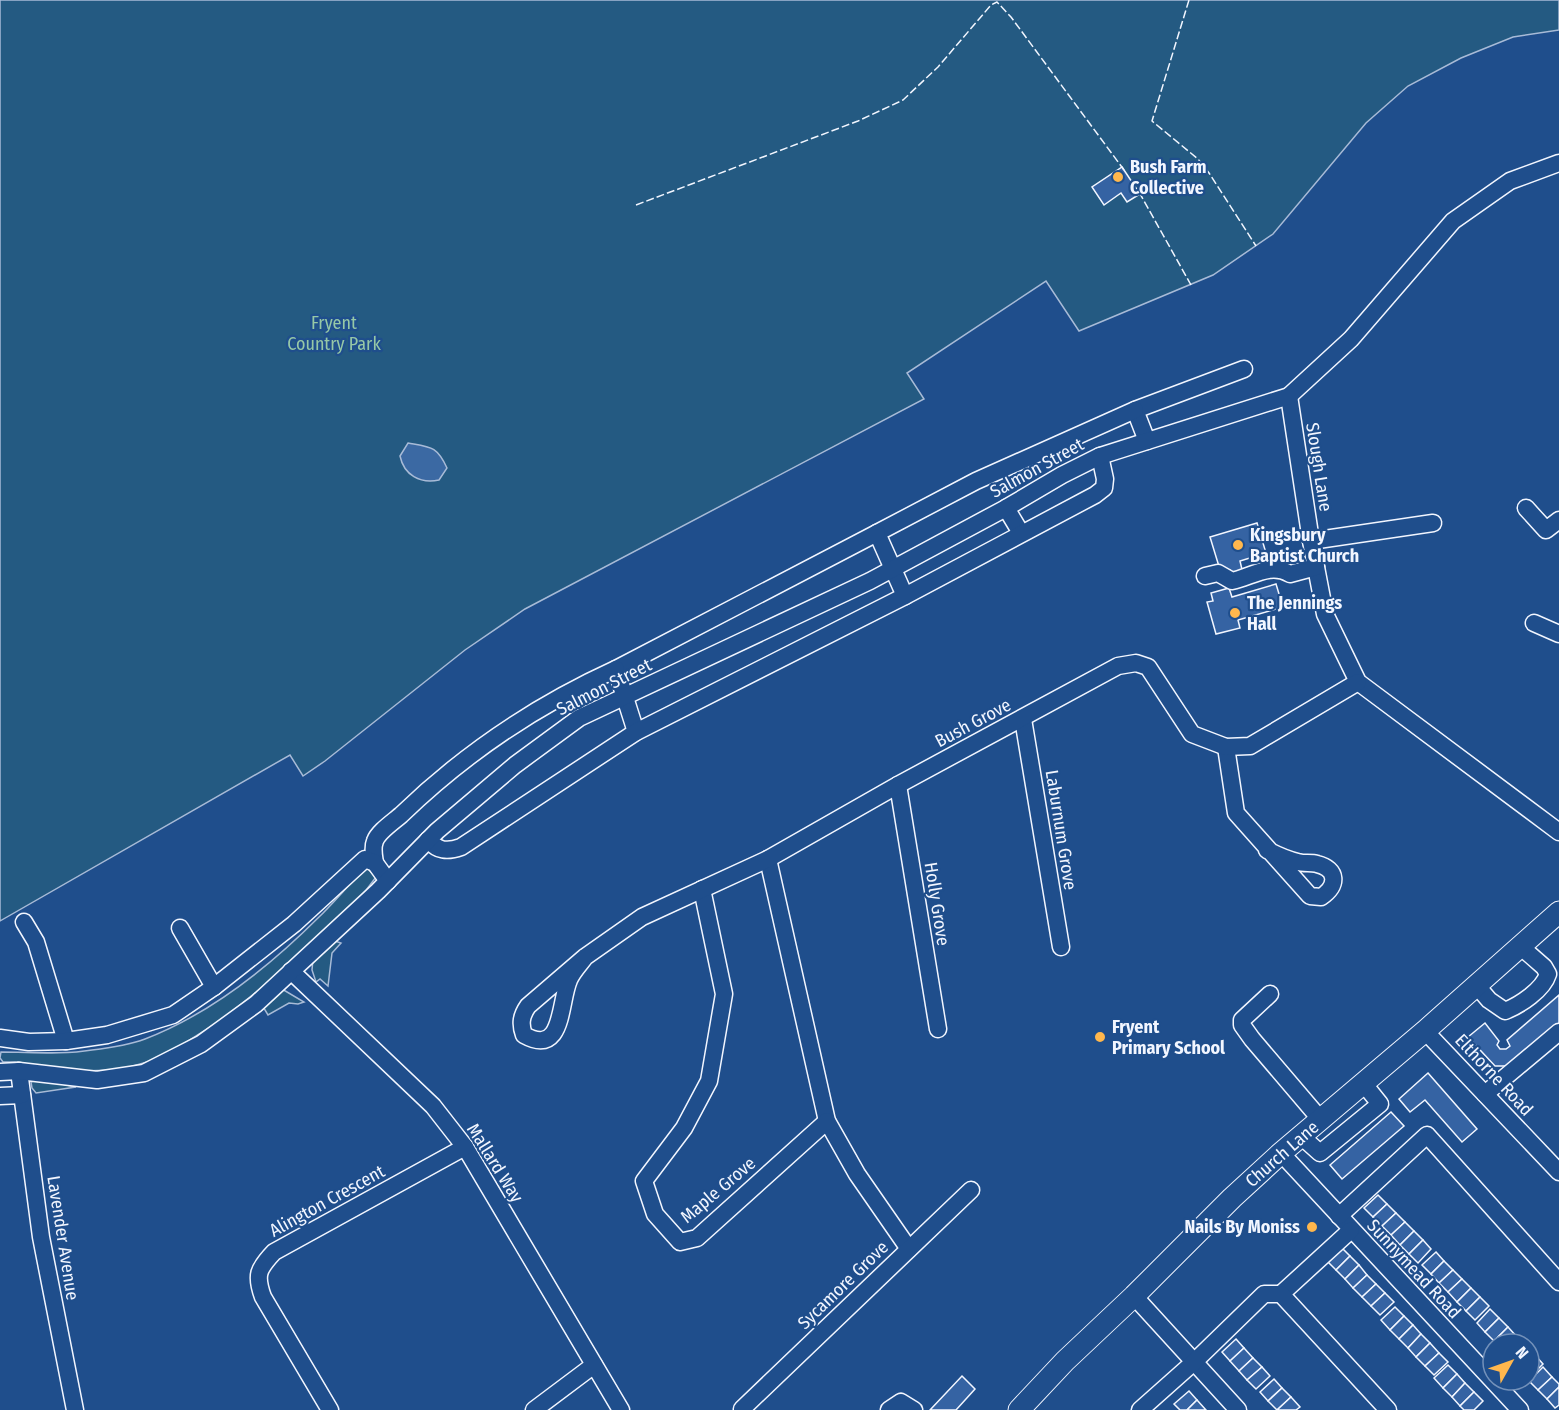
<svg xmlns="http://www.w3.org/2000/svg" width="1559" height="1410" font-family="'Fira Sans Condensed',sans-serif">
  <style>
    .green { fill: #245a82; stroke: #a8bbd7; stroke-width: 1.5 }
    .water { fill: #3b69a3; stroke: #a8bbd7; stroke-width: 1.5 }
    .building { fill: #3563a3; stroke: #f2f6ff; stroke-width: 1.5 }
    .lines { fill: none; stroke-linecap: round; stroke-linejoin: round }
    .minor-casing { stroke: #f2f6ff; stroke-width: 19 }
    .major-casing { stroke: #f2f6ff; stroke-width: 23 }
    .minor { stroke: #1f4e8c; stroke-width: 16 }
    .major { stroke: #1f4e8c; stroke-width: 21 }
    .fence { stroke: #f2f6ff; stroke-width: 1.5; stroke-dasharray: 8 3; stroke-linecap: butt }
    .poi-dot { fill: #ffb74d; stroke: #1f4e8c; stroke-width: 2 }
    .labels { text-anchor: middle; stroke-width: 4.5; stroke-linejoin: round; paint-order: stroke }
    .poi-label { font-size: 18px; font-weight: bold; fill: #f2f6ff; stroke: #1f4e8c; text-anchor: start }
    .park-label { font-size: 18px; fill: #97c8a6; stroke: #1f4e8c }
    .street-label { font-size: 18px; fill: #f2f6ff; stroke: #1f4e8c }
  </style>
  <rect width="100%" height="100%" fill="#1f4e8c"/>
  <!-- green -->
  <g class="green">
    <polygon points="0,0 1559,0 1559,30 1513,37 1461,58 1408,86 1366,123 1273,234 1213,275 1079,331 1046,281 907,373 924,399 525,609 465,650 325,761 303,776 290,755 0,921"/>
    <path d="M367,868L376,877L364,893L291,964L220,1021L161,1058L119,1070L77,1071L15,1062H3L0,1058L1,1052C31,1052 62,1055 92,1050C109,1048 129,1045 145,1039C210,1014 271,965 319,917C336,901 350,882 367,868Z"/>
    <polygon points="335,941 341,943 332,953 328,986 320,979 316,982 312,970 313,959"/>
    <polygon points="282,989 304,1002 298,1004 289,1003 268,1015 262,1005"/>
    <polygon points="38,1079 76,1087 36,1093 32,1088 31,1082"/>
  </g>
  <!-- water -->
  <path class="water" d="M408,443C431,447 437,446 447,468L439,480C420,484 404,475 400,456Z"/>
  <!-- building -->
  <g class="building">
    <polygon points="1122,167 1140,194 1127,202 1121,193 1104,205 1092,187"/>
    <polygon points="1257,523 1266,553 1240,561 1243,574 1232,577 1230,570 1221,573 1210,537"/>
    <polygon points="1276,584 1283,607 1238,620 1240,628 1216,634 1207,602 1213,601 1211,593 1229,588 1232,597"/>
    <polygon points="1559,995 1559,1023 1509,1066 1495,1066 1468,1037 1485,1023 1499,1041 1497,1045 1500,1049 1506,1049 1510,1046 1507,1040"/>
    <polygon points="1428,1073 1477,1129 1462,1142 1425,1100 1410,1112 1399,1099"/>
    <polygon points="1391,1112 1404,1126 1342,1179 1330,1165"/>
    <polygon points="1378,1195 1387,1204 1373,1217 1364,1208"/>
    <polygon points="1387,1204 1396,1213 1382,1226 1373,1217"/>
    <polygon points="1396,1213 1405,1222 1391,1235 1382,1226"/>
    <polygon points="1405,1222 1414,1231 1400,1245 1391,1235"/>
    <polygon points="1414,1231 1423,1240 1409,1254 1400,1245"/>
    <polygon points="1423,1240 1431,1249 1418,1263 1409,1254"/>
    <polygon points="1341,1247 1350,1256 1336,1270 1327,1261"/>
    <polygon points="1436,1252 1444,1261 1431,1274 1422,1265"/>
    <polygon points="1350,1256 1359,1265 1345,1279 1336,1270"/>
    <polygon points="1444,1261 1453,1270 1439,1283 1431,1274"/>
    <polygon points="1359,1265 1367,1275 1353,1288 1345,1279"/>
    <polygon points="1453,1270 1462,1279 1448,1292 1439,1283"/>
    <polygon points="1367,1275 1376,1284 1362,1297 1353,1288"/>
    <polygon points="1462,1279 1471,1288 1457,1302 1448,1292"/>
    <polygon points="1376,1284 1385,1293 1371,1306 1362,1297"/>
    <polygon points="1471,1288 1480,1297 1466,1311 1457,1302"/>
    <polygon points="1385,1293 1394,1302 1380,1315 1371,1306"/>
    <polygon points="1480,1297 1489,1306 1475,1320 1466,1311"/>
    <polygon points="1395,1307 1404,1316 1390,1330 1381,1320"/>
    <polygon points="1490,1309 1499,1318 1485,1332 1477,1323"/>
    <polygon points="1404,1316 1413,1325 1399,1339 1390,1330"/>
    <polygon points="1499,1318 1508,1327 1494,1341 1485,1332"/>
    <polygon points="1413,1325 1421,1334 1408,1348 1399,1339"/>
    <polygon points="1508,1327 1517,1337 1509,1344 1497,1344 1494,1341"/>
    <polygon points="1421,1334 1430,1343 1416,1357 1408,1348"/>
    <polygon points="1236,1339 1244,1348 1230,1361 1222,1352"/>
    <polygon points="1430,1343 1439,1353 1425,1366 1416,1357"/>
    <polygon points="1244,1348 1253,1358 1239,1371 1230,1361"/>
    <polygon points="1439,1353 1448,1362 1434,1375 1425,1366"/>
    <polygon points="1535,1355 1543,1364 1529,1378 1529,1360"/>
    <polygon points="1253,1358 1262,1367 1247,1380 1239,1371"/>
    <polygon points="1448,1365 1457,1374 1443,1388 1434,1378"/>
    <polygon points="1262,1367 1270,1376 1256,1389 1247,1380"/>
    <polygon points="1543,1367 1552,1377 1538,1390 1529,1381"/>
    <polygon points="1457,1374 1465,1383 1452,1397 1443,1388"/>
    <polygon points="962,1376 975,1389 956,1410 930,1410"/>
    <polygon points="1552,1377 1559,1384 1559,1387 1547,1399 1538,1390"/>
    <polygon points="1274,1379 1282,1388 1268,1401 1260,1392"/>
    <polygon points="1465,1383 1474,1392 1460,1406 1452,1397"/>
    <polygon points="1559,1387 1559,1405 1555,1408 1547,1399"/>
    <polygon points="1282,1388 1291,1397 1277,1410 1268,1401"/>
    <polygon points="1189,1391 1197,1400 1187,1410 1180,1410 1174,1404"/>
    <polygon points="1474,1392 1483,1401 1474,1410 1464,1410 1460,1406"/>
    <polygon points="1291,1397 1300,1407 1296,1410 1277,1410"/>
    <polygon points="1197,1400 1206,1410 1187,1410"/>
  </g>
  <g class="lines">
    <!-- minor casing -->
    <g class="minor-casing">
      <g id="minor">
        <polyline points="1289,396 1311,541 1325,614 1358,682 1559,832"/>
        <polyline points="1147,441 1135,410 1244,369"/>
        <polyline points="1006,508 1021,533"/>
        <polyline points="1526,508 1546,530 1559,520"/>
        <polyline points="1311,541 1433,523"/>
        <path d="M1205,576L1218,573L1232,581C1251,577 1271,562 1290,574L1316,567"/>
        <polyline points="905,596 877,533 976,481 1135,410"/>
        <polyline points="1534,623 1559,634"/>
        <polyline points="1023,719 1061,947"/>
        <polyline points="636,732 616,669 877,533"/>
        <path d="M1226,747L1236,813L1310,896L1321,897C1338,886 1338,869 1317,864C1311,862 1304,864 1298,862C1287,860 1277,855 1267,850"/>
        <polyline points="898,785 938,1029"/>
        <path d="M428,840C438,851 447,852 461,847L636,732L905,596L1095,495L1104,488L1105,479L1100,456"/>
        <polyline points="768,859 827,1121 857,1174 909,1249"/>
        <path d="M375,863C374,856 372,848 375,841C378,832 393,822 401,815C464,754 537,705 616,669"/>
        <polyline points="702,889 724,994 709,1081 684,1128 644,1181 655,1214 680,1242 697,1238 827,1121"/>
        <polyline points="24,922 36,942 66,1041"/>
        <polyline points="180,928 214,987"/>
        <path d="M585,957C580,964 572,972 569,980C559,1003 564,1057 524,1035C520,1024 521,1016 528,1006L585,957L642,917L768,859L898,785L1118,666L1136,663L1148,667L1192,734L1226,747L1250,746L1358,682"/>
        <polyline points="291,971 433,1106 465,1147 621,1410"/>
        <path d="M1477,986L1489,1000L1505,1011C1520,1005 1543,990 1548,974L1544,967L1520,946"/>
        <polyline points="1270,994 1242,1020 1242,1025 1252,1039 1321,1120"/>
        <polyline points="1425,1031 1559,1172"/>
        <polyline points="0,1038 29,1042 66,1041 107,1035 173,1015 214,987 294,924 365,859 375,863 388,881"/>
        <polyline points="19,1071 41,1237 75,1410"/>
        <polyline points="0,1072 19,1071 97,1080 144,1073 201,1044 256,1004 378,891 437,831 515,765 579,718 870,581 1006,508 1062,475 1100,456 1289,396 1351,339 1453,221 1510,181 1559,163"/>
        <polyline points="1485,1094 1559,1032"/>
        <polyline points="0,1096 22,1095"/>
        <polyline points="1301,1136 1320,1153 1380,1104 1364,1084"/>
        <polyline points="1281,1153 1520,1410"/>
        <polyline points="1339,1216 1427,1135 1559,1282"/>
        <polyline points="1281,1294 1351,1230"/>
        <polyline points="1134,1296 1238,1410"/>
        <polyline points="742,1409 971,1190"/>
        <path d="M330,1410L263,1297C255,1275 258,1269 274,1252L465,1147"/>
        <polyline points="534,1410 594,1365"/>
        <polyline points="889,1410 901,1402 914,1410"/>
        <polyline points="1140,1410 1194,1362 1264,1294 1281,1294 1388,1410"/>
      </g>
    </g>
    <!-- major casing -->
    <g class="major-casing">
      <polyline id="major" points="1019,1410 1065,1361 1134,1296 1232,1198 1281,1153 1425,1031 1559,912"/>
    </g>
    <!-- minor -->
    <use href="#minor" class="minor"/>
    <!-- major -->
    <use href="#major" class="major"/>
    <!-- fence -->
    <g class="fence">
      <polyline points="1189,0 1152,121 1198,159 1209,173 1256,246"/>
      <polyline points="1139,192 1191,285"/>
      <polyline points="636,205 858,121 903,100 938,67 991,5 997,2 1011,17 1124,170"/>
    </g>
  </g>
  <!-- markers -->
  <g class="poi-dot">
    <circle cx="1118" cy="177" r="6"/>
    <circle cx="1238" cy="545" r="6"/>
    <circle cx="1235" cy="613" r="6"/>
    <circle cx="1100" cy="1037" r="6"/>
    <circle cx="1312" cy="1227" r="6"/>
  </g>
  <g class="labels">
    <!-- poi labels -->
    <g class="poi-label">
      <text x="1130" y="173">Bush Farm<tspan x="1130" dy="21">Collective</tspan></text>
      <text x="1250" y="541">Kingsbury<tspan x="1250" dy="21">Baptist Church</tspan></text>
      <text x="1247" y="609">The Jennings<tspan x="1247" dy="21">Hall</tspan></text>
      <text x="1112" y="1033">Fryent<tspan x="1112" dy="21">Primary School</tspan></text>
      <text x="1300" y="1233" text-anchor="end">Nails By Moniss</text>
    </g>
    <!-- park labels -->
    <g class="park-label">
      <text x="334" y="329">Fryent<tspan x="334" dy="21">Country Park</tspan></text>
    </g>
    <!-- street labels -->
    <g class="street-label">
      <text transform="translate(1319 467) rotate(81)" y="6">Slough Lane</text>
      <text transform="translate(1037 468) rotate(-29)" y="6">Salmon Street</text>
      <text transform="translate(604 687) rotate(-27)" y="6">Salmon Street</text>
      <text transform="translate(973 723) rotate(-28)" y="6">Bush Grove</text>
      <text transform="translate(1061 830) rotate(81)" y="6">Laburnum Grove</text>
      <text transform="translate(937 904) rotate(81)" y="6">Holly Grove</text>
      <text transform="translate(1494 1075) rotate(47)" y="6">Elthorne Road</text>
      <text transform="translate(1282 1154) rotate(-41)" y="6">Church Lane</text>
      <text transform="translate(495 1163) rotate(58)" y="6">Mallard Way</text>
      <text transform="translate(718 1190) rotate(-40)" y="6">Maple Grove</text>
      <text transform="translate(327 1201) rotate(-29)" y="6">Alington Crescent</text>
      <text transform="translate(63 1238) rotate(81)" y="6">Lavender Avenue</text>
      <text transform="translate(1414 1269) rotate(47)" y="6">Sunnymead Road</text>
      <text transform="translate(843 1285) rotate(-44)" y="6">Sycamore Grove</text>
    </g>
  </g>
  <!-- north arrow -->
  <g transform="translate(1511 1362) rotate(50)"><circle r="28" fill="#1f4e8c" stroke="#7391ba" stroke-width="1.5"/>
  <path d="M0-4.5L10 22L0 15L-10 22Z" fill="#ffb74d"/>
  <text y="-9" font-size="16" font-weight="bold" text-anchor="middle" fill="#f2f6ff">N</text>
  </g>
</svg>
